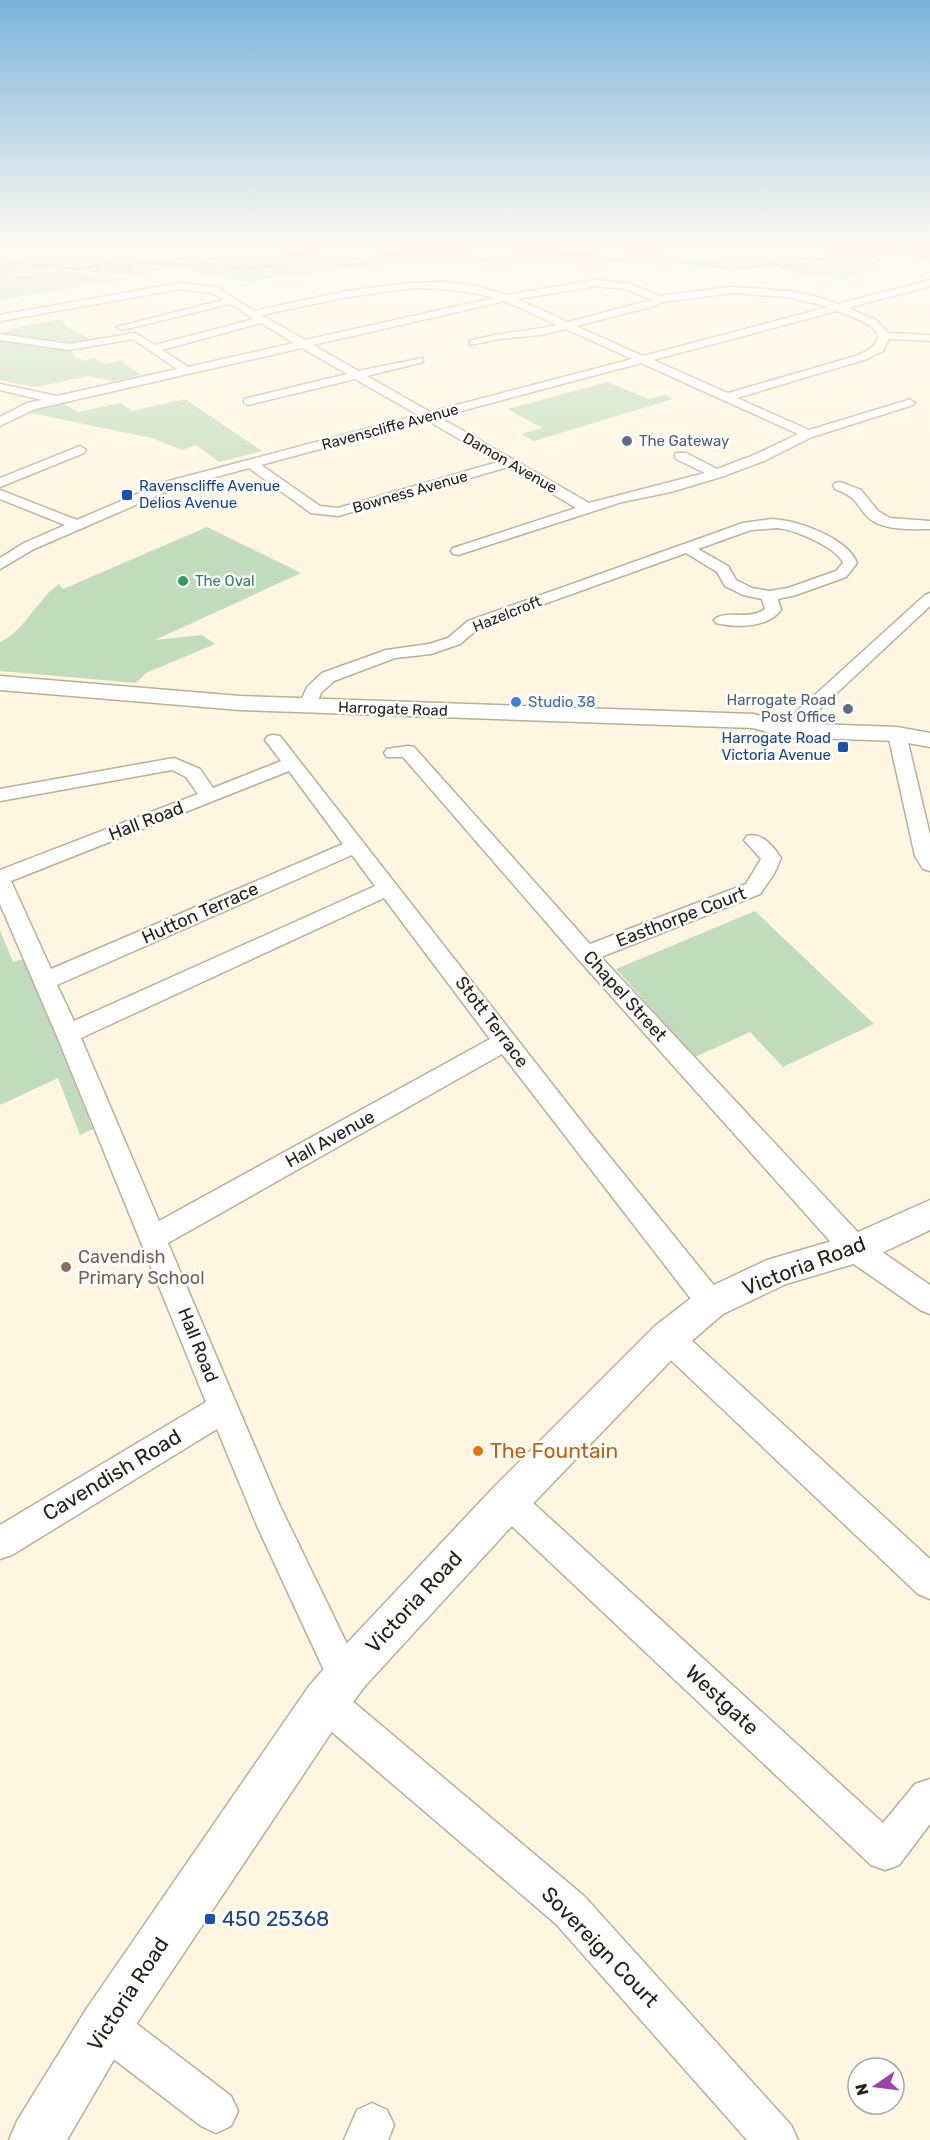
<svg xmlns="http://www.w3.org/2000/svg" width="930" height="2140" font-family="Rubik,sans-serif">
  <style>
    .green { fill: #c1dcbc }
    .lines { fill: none; stroke-linecap: round; stroke-linejoin: round }
    .stream { stroke: #75b2c9; stroke-width: 3 }
    .minor-casing { stroke: #b9ae96; stroke-width: 3 }
    .tertiary-casing { stroke: #b9ae96; stroke-width: 3 }
    .trunk-casing { stroke: #b9ae96; stroke-width: 3 }
    .minor { fill: #fff; fill-rule: evenodd }
    .tertiary { fill: #fff; fill-rule: evenodd }
    .trunk { fill: #fff; fill-rule: evenodd }
    .service-dot { fill: #5c6f8a; stroke: #fff; stroke-width: 2 }
    .transit-dot { fill: #1a4fb4; stroke: #fff; stroke-width: 2 }
    .leisure-dot { fill: #2e9e5b; stroke: #fff; stroke-width: 2 }
    .shop-dot { fill: #3f7fe0; stroke: #fff; stroke-width: 2 }
    .education-dot { fill: #8d6e63; stroke: #fff; stroke-width: 2 }
    .food-dot { fill: #e8710a; stroke: #fff; stroke-width: 2 }
    .labels { text-anchor: middle; stroke-width: 5; stroke-linejoin: round; paint-order: stroke }
    .far-street-label { font-size: 15px; fill: #262219; stroke: #fff }
    .far-service-label { font-size: 15px; fill: #4e5e75; stroke: #fff; text-anchor: start }
    .far-transit-label { font-size: 15px; fill: #164399; stroke: #fff; text-anchor: start }
    .far-leisure-label { font-size: 15px; fill: #27864d; stroke: #fff; text-anchor: start }
    .far-shop-label { font-size: 15px; fill: #366cbe; stroke: #fff; text-anchor: start }
    .street-label { font-size: 18px; fill: #262219; stroke: #fff }
    .education-label { font-size: 18px; fill: #785e54; stroke: #fff; text-anchor: start }
    .near-street-label { font-size: 21px; fill: #262219; stroke: #fff }
    .near-food-label { font-size: 21px; fill: #c56008; stroke: #fff; text-anchor: start }
    .near-transit-label { font-size: 21px; fill: #164399; stroke: #fff; text-anchor: start }
  </style>
  <rect width="100%" height="100%" fill="#fff6e1"/>
  <!-- green -->
  <g class="green">
    <polygon points="0,246 930,246 930,255 920,256 907,250 863,256 878,265 844,281 821,274 806,275 770,267 732,270 670,263 656,264 648,259 586,265 421,262 364,266 259,280 252,283 173,267 148,273 111,275 73,270 42,270 30,274 0,275"/>
    <polygon points="43,271 69,271 130,279 0,300 0,276 32,275"/>
    <path d="M62,319L67,327L94,341C61,345 32,341 0,334L24,326Z"/>
    <polygon points="0,339 56,349 71,349 74,357 85,361 93,358 106,364 120,360 141,375 113,381 88,376 36,387 0,380"/>
    <polygon points="608,382 648,399 665,395 673,399 534,441 521,434 542,428 508,409"/>
    <polygon points="185,399 262,451 219,462 196,445 182,450 152,438 21,411 57,400 78,412 121,403 132,411"/>
    <path d="M207,527L301,573L155,640L202,635L215,644L146,673L136,683L0,671V642C26,630 36,600 59,584L63,589Z"/>
    <polygon points="755,911 874,1024 783,1067 750,1032 695,1057 616,969"/>
    <polygon points="0,930 13,962 24,959 93,1129 80,1135 58,1078 0,1105"/>
  </g>
  <g class="lines">
    <!-- stream -->
    <polyline class="stream" points="0,266 33,259 36,261 33,265 85,269 104,263 125,267 136,263 173,263 195,267 204,263 242,269 283,264 277,261 279,257 307,254 324,259 342,259 335,262 337,265 356,265 378,259 379,255 461,253 478,260 510,259 524,252 553,257 582,255 617,261 634,253 688,262 762,260 783,266 808,264 810,261 830,257 866,257 901,251 921,257 930,256"/>
    <!-- minor casing -->
    <g class="minor-casing">
      <g id="minor">
        <path d="M596,280L627,283L660,296L732,287L789,291L818,297L838,304L930,280V286L848,308L876,320L888,333L930,335V341L889,339L883,351L867,359L737,398L809,430L905,401L909,399L915,403L913,405L812,437L764,461L721,477L671,492L622,502L458,555L453,554L451,551L453,548L576,508L508,467L338,516L311,513L249,468L175,488L34,549L0,569V558L24,543L65,525L0,499V490L77,520L165,482L418,415L355,379L248,405L244,403V399L347,374L302,348L35,409L0,426V417L27,403L42,400L0,390V384L57,396L177,369L133,339L69,350L0,340V334L69,344L135,333L155,345L254,319L230,304L122,330L117,327L224,300L212,293L181,289L0,321V315L181,283L218,288L254,311L347,291L412,283L444,282L475,286L506,295ZM596,286L625,289L652,300L568,322L517,299ZM412,288C440,288 467,290 494,298L305,340L261,315L347,297ZM732,293L789,297L828,307L643,356L576,326L658,305L662,302ZM505,301L557,325C528,332 499,332 470,341V345L499,339L540,335L566,329L632,359L430,412L367,376L423,362V358L358,371L313,345ZM837,311C862,320 901,334 859,355L728,393L653,360ZM261,323L294,343L188,367L162,350ZM641,363L798,434L754,455L717,469L686,453H676L675,456L676,459L705,473L589,503L439,417ZM427,420L498,462L338,508L320,506L261,465Z"/>
        <polygon points="80,446 86,450 84,453 0,487 0,478"/>
        <path d="M840,482L861,490L878,511L890,518L930,521V529C911,529 886,531 870,519C854,505 861,499 835,489L833,486L835,483Z"/>
        <path d="M772,519C797,520 848,538 857,563L846,577L796,595L778,599L781,610C767,628 737,628 716,623L714,620C724,609 749,621 765,609L762,599L743,595L725,586L717,572L686,553L480,627L460,644L431,654L395,658L334,681L321,693L314,710H302L299,706L307,687L322,673L386,650L429,644L448,638L468,621L743,523ZM777,528C793,529 837,547 843,563L836,571L788,588L769,591L752,588L736,580L728,566L698,549L751,530Z"/>
        <polygon points="930,593 930,606 810,718 805,735 793,735 790,731 796,712 925,595"/>
        <polygon points="897,729 903,730 906,734 930,835 930,871 923,869 915,856 888,734 891,730"/>
        <path d="M274,735L280,736L588,1130L721,1294L725,1303L721,1312L711,1316L701,1312L502,1054L168,1243L280,1506L347,1644L362,1659L368,1671L362,1683L350,1689L338,1683L323,1668L258,1528L217,1429L12,1555L0,1559V1525L206,1402L56,1034L0,904V870L198,794L186,777L172,770L0,801V789L174,758L200,769L213,788L281,761L265,740L268,736ZM289,771L343,844L51,969L11,881ZM352,855L375,886L74,1021L57,985ZM384,898L490,1039L159,1221L81,1038Z"/>
        <path d="M408,746L414,747L590,944L746,884L761,859L744,840L747,836C762,832 773,846 781,858L774,874L760,894L601,957L865,1240L930,1285V1314L920,1310L845,1258L578,959L403,757H387L384,753L387,749Z"/>
        <polygon points="668,1324 678,1328 930,1559 930,1599 918,1594 658,1348 654,1338 658,1328"/>
        <polygon points="508,1485 519,1490 883,1823 915,1784 930,1779 930,1824 899,1865 885,1870 871,1865 497,1512 492,1501 497,1490"/>
        <polygon points="325,1684 338,1689 584,1896 791,2125 798,2140 747,2140 556,1924 312,1715 307,1702 312,1689"/>
        <polygon points="105,2005 120,2011 231,2096 238,2111 231,2126 216,2133 201,2126 90,2041 84,2026 90,2011"/>
        <polygon points="372,2103 387,2110 394,2125 388,2140 344,2140 357,2110"/>
      </g>
    </g>
    <!-- tertiary casing -->
    <g class="tertiary-casing">
      <polygon id="tertiary" points="930,1200 930,1230 867,1260 786,1284 723,1314 681,1350 522,1515 365,1686 341,1718 123,2044 67,2140 9,2140 17,2121 87,2008 309,1686 335,1656 494,1487 655,1326 699,1292 767,1260 849,1236"/>
    </g>
    <!-- trunk casing -->
    <g class="trunk-casing">
      <polygon id="trunk" points="0,676 240,696 754,714 786,723 897,727 930,733 930,747 897,741 785,737 753,728 240,710 0,690"/>
    </g>
    <!-- minor -->
    <use href="#minor" class="minor"/>
    <!-- tertiary -->
    <use href="#tertiary" class="tertiary"/>
    <!-- trunk -->
    <use href="#trunk" class="trunk"/>
  </g>
  <!-- sky -->
  <linearGradient id="sky" x2="0" y2="1"><stop stop-color="#7ab3dc"/><stop offset="0.45" stop-color="#fffbf2"/><stop offset="1" stop-color="#fffbf2" stop-opacity="0"/></linearGradient>
  <rect width="930" height="546" fill="url(#sky)"/>
  <!-- markers -->
  <g class="service-dot">
    <circle cx="627" cy="441" r="6"/>
    <circle cx="848" cy="709" r="6"/>
  </g>
  <g class="transit-dot">
    <rect x="121" y="489" width="12" height="12" rx="3"/>
    <rect x="837" y="741" width="12" height="12" rx="3"/>
    <rect x="204" y="1913" width="12" height="12" rx="3"/>
  </g>
  <circle class="leisure-dot" cx="183" cy="581" r="6"/>
  <circle class="shop-dot" cx="516" cy="702" r="6"/>
  <circle class="education-dot" cx="66" cy="1267" r="6"/>
  <circle class="food-dot" cx="478" cy="1451" r="6"/>
  <g class="labels">
    <!-- far-street labels -->
    <g class="far-street-label">
      <text transform="translate(390 427) rotate(-15)" y="5">Ravenscliffe Avenue</text>
      <text transform="translate(510 463) rotate(30)" y="5">Damon Avenue</text>
      <text transform="translate(410 492) rotate(-16)" y="5">Bowness Avenue</text>
      <text transform="translate(507 614) rotate(-22)" y="5">Hazelcroft</text>
      <text transform="translate(393 709) rotate(2)" y="5">Harrogate Road</text>
    </g>
    <!-- far-service labels -->
    <g class="far-service-label">
      <text x="639" y="446">The Gateway</text>
      <text x="836" y="705" text-anchor="end">Harrogate Road<tspan x="836" dy="17">Post Office</tspan></text>
    </g>
    <!-- far-transit labels -->
    <g class="far-transit-label">
      <text x="139" y="491">Ravenscliffe Avenue<tspan x="139" dy="17">Delios Avenue</tspan></text>
      <text x="831" y="743" text-anchor="end">Harrogate Road<tspan x="831" dy="17">Victoria Avenue</tspan></text>
    </g>
    <!-- far-leisure labels -->
    <g class="far-leisure-label">
      <text x="195" y="586">The Oval</text>
    </g>
    <!-- far-shop labels -->
    <g class="far-shop-label">
      <text x="528" y="707">Studio 38</text>
    </g>
    <!-- street labels -->
    <g class="street-label">
      <text transform="translate(146 821) rotate(-21)" y="6">Hall Road</text>
      <text transform="translate(200 913) rotate(-24)" y="6">Hutton Terrace</text>
      <text transform="translate(681 917) rotate(-21)" y="6">Easthorpe Court</text>
      <text transform="translate(625 996) rotate(48)" y="6">Chapel Street</text>
      <text transform="translate(492 1022) rotate(53)" y="6">Stott Terrace</text>
      <text transform="translate(330 1139) rotate(-29)" y="6">Hall Avenue</text>
      <text transform="translate(198 1345) rotate(68)" y="6">Hall Road</text>
    </g>
    <!-- education labels -->
    <g class="education-label">
      <text x="78" y="1263">Cavendish<tspan x="78" dy="21">Primary School</tspan></text>
    </g>
    <!-- near-street labels -->
    <g class="near-street-label">
      <text transform="translate(804 1266) rotate(-21)" y="7">Victoria Road</text>
      <text transform="translate(112 1475) rotate(-31)" y="7">Cavendish Road</text>
      <text transform="translate(414 1602) rotate(-47)" y="7">Victoria Road</text>
      <text transform="translate(722 1700) rotate(43)" y="7">Westgate</text>
      <text transform="translate(600 1947) rotate(46)" y="7">Sovereign Court</text>
      <text transform="translate(128 1994) rotate(-57)" y="7">Victoria Road</text>
    </g>
    <!-- near-food labels -->
    <g class="near-food-label">
      <text x="490" y="1458">The Fountain</text>
    </g>
    <!-- near-transit labels -->
    <g class="near-transit-label">
      <text x="222" y="1926">450 25368</text>
    </g>
  </g>
  <!-- north arrow -->
  <g transform="translate(876 2086) rotate(256)"><circle r="28" fill="#ffffff" stroke="#a8a7a3" stroke-width="1.5"/>
  <path d="M0-4.5L10 22L0 15L-10 22Z" fill="#9f41aa"/>
  <text y="-9" font-size="16" font-weight="bold" text-anchor="middle" fill="#262219">N</text>
  </g>
</svg>
